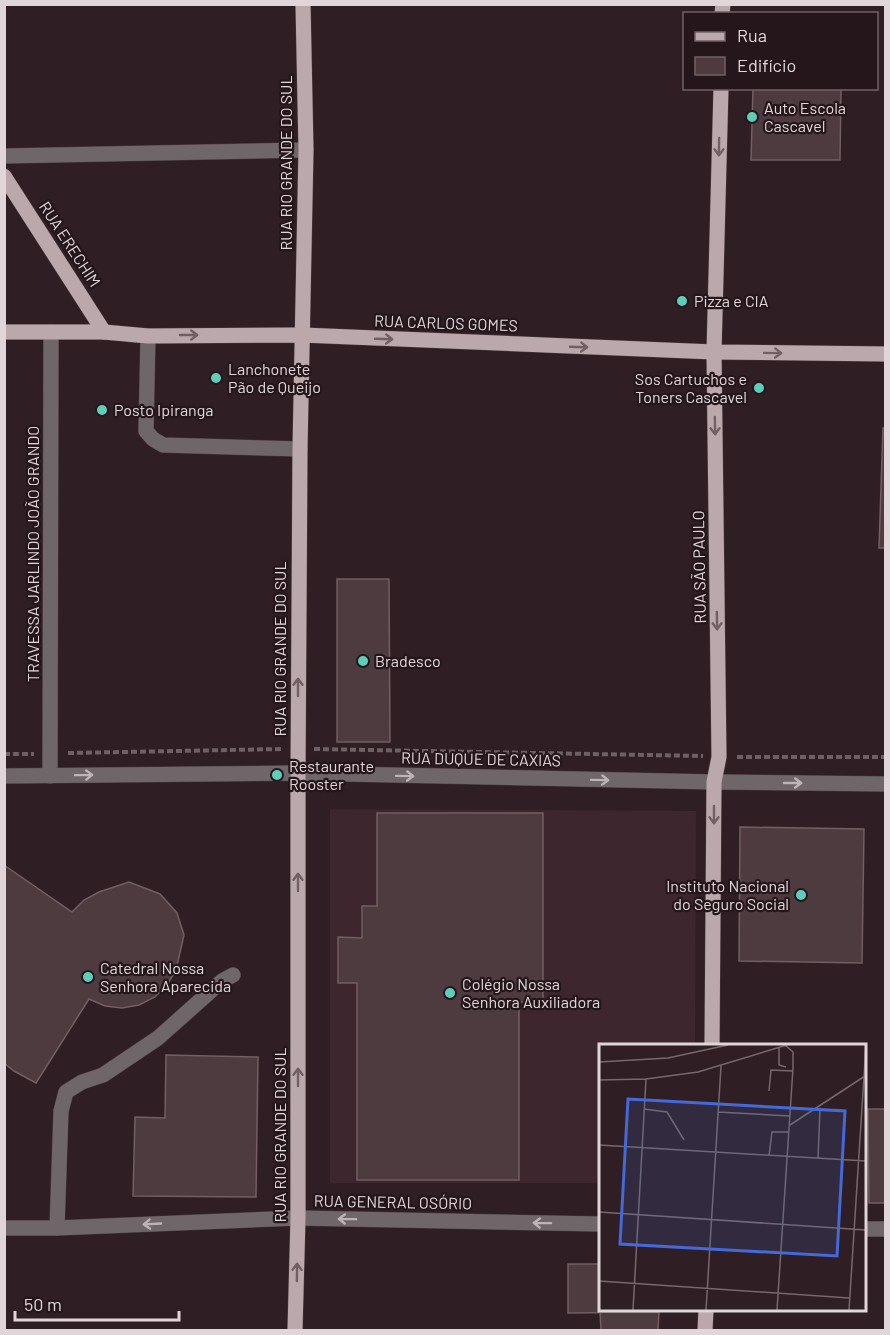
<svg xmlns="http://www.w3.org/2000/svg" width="890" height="1335" font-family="Barlow,sans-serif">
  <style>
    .built { fill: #3d262d }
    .building { fill: #4d3b40; stroke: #725e64; stroke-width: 1.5 }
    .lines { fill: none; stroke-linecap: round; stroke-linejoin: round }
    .minor-casing { stroke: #4b3c41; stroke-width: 16 }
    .major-casing { stroke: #4b3c41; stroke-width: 16 }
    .path { stroke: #6e6064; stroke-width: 4; stroke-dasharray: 6 3; stroke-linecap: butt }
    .minor { stroke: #6f6669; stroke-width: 15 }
    .major { stroke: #bba8ad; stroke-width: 15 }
    .oneway { stroke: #705f64 }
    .oneway2 { stroke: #beb4b7 }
    .poi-dot { fill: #5eceb8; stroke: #25161b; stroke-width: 2 }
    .labels { text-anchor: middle; stroke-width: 4.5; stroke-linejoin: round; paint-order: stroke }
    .poi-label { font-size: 16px; fill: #e0d5d8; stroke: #25161b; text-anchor: start }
    .street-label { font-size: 16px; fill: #e0d5d8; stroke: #25161b }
    .inset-road { fill: none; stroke: #76686c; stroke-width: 1.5 }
    .view { fill: #4469d8; fill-opacity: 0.15; stroke: #4469d8; stroke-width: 3 }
    .inset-edge { fill: none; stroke: #e0d5d8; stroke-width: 3 }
  </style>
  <rect width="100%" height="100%" fill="#2f1f24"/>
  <!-- built -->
  <polygon class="built" points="330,809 696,811 695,1045 600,1046 600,1183 330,1183"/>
  <!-- building -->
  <g class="building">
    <polygon points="753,88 841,88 840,160 751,160"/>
    <polygon points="883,428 886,428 886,548 879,548"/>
    <polygon points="337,579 389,579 390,742 337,742"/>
    <polygon points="377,813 543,813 543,1002 519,1002 519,1180 357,1180 357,983 338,983 338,937 362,938 362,906 377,906"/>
    <polygon points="740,827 864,829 862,963 739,961"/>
    <polygon points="4,865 72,912 84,900 99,892 129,882 160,894 177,913 184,935 176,970 167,985 155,997 139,1005 122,1008 105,1006 89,999 36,1083 14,1071 4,1063"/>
    <polygon points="166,1055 258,1057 256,1197 133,1196 135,1117 165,1118"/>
    <polygon points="868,1109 886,1109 886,1203 869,1203"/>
    <polygon points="568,1264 600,1264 600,1310 658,1310 659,1312 568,1313"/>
    <polygon points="600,1312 659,1312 658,1330 601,1330"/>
  </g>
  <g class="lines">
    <!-- minor casing -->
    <g class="minor-casing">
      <g id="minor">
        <polyline points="4,156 306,150"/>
        <polyline points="148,336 146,431 153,439 163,445 300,449"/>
        <polyline points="4,776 298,773 714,782 886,784"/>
        <polyline points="50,776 51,332"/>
        <polyline points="4,1228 57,1228 298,1218 600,1224"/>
        <polyline points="57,1228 61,1111 66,1092 82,1082 103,1075 158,1038 222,981 233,975"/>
        <polyline points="864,1229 886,1229"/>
      </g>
    </g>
    <!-- major casing -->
    <g class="major-casing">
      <g id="major">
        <polyline points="722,14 723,4"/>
        <polyline points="4,176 104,332"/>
        <polyline points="4,332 104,332 148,336 302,335 714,352 886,354"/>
        <polyline points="712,1046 714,782 719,757 714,352 721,88"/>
        <polyline points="295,1330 298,1218 298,773 300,449 306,150 303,4"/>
        <polyline points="705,1330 706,1310"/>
      </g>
    </g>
    <!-- path -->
    <g class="path">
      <polyline points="314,749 703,756"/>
      <polyline points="68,753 283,749"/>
      <polyline points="4,754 34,754"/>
      <polyline points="737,757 886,757"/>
    </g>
    <!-- minor -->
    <use href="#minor" class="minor"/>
    <!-- major -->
    <use href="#major" class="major"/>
  </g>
  <!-- one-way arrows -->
  <defs><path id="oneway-shaft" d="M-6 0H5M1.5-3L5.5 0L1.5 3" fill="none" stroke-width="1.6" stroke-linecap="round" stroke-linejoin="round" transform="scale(1.5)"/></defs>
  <g class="oneway">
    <use href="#oneway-shaft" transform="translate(719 147) rotate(91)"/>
    <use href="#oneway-shaft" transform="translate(189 335)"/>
    <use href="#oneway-shaft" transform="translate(384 339) rotate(2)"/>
    <use href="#oneway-shaft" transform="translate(579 347) rotate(2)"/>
    <use href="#oneway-shaft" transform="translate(773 353) rotate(1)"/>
    <use href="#oneway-shaft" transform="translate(715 426) rotate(89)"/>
    <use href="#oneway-shaft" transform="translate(717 621) rotate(89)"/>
    <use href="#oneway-shaft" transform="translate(298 687) rotate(-90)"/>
    <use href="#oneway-shaft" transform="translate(714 815) rotate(90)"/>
    <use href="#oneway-shaft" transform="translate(298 882) rotate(-90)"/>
    <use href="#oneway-shaft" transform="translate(298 1077) rotate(-90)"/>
    <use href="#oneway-shaft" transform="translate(297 1272) rotate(-89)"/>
  </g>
  <g class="oneway2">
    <use href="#oneway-shaft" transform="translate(84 775) rotate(-1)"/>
    <use href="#oneway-shaft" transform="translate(405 776) rotate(1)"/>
    <use href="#oneway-shaft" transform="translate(600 780) rotate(1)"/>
    <use href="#oneway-shaft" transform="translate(793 783)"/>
    <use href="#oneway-shaft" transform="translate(347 1219) rotate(-179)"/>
    <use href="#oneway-shaft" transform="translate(542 1223) rotate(-179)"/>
    <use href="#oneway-shaft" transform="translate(152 1224) rotate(177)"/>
  </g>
  <!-- markers -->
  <g class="poi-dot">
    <circle cx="752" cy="117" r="6"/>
    <circle cx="682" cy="301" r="6"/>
    <circle cx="216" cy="378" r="6"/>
    <circle cx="759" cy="388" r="6"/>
    <circle cx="102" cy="410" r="6"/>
    <circle cx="363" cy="661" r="6"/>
    <circle cx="277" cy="775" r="6"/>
    <circle cx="801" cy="895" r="6"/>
    <circle cx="88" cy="977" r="6"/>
    <circle cx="450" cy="993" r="6"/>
  </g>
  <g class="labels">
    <!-- poi labels -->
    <g class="poi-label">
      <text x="764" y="114">Auto Escola<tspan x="764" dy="18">Cascavel</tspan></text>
      <text x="694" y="307">Pizza e CIA</text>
      <text x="228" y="375">Lanchonete<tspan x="228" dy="18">Pão de Queijo</tspan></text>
      <text x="747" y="385" text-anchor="end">Sos Cartuchos e<tspan x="747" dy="18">Toners Cascavel</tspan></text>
      <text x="114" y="416">Posto Ipiranga</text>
      <text x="375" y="667">Bradesco</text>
      <text x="289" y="772">Restaurante<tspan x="289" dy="18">Rooster</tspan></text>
      <text x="789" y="892" text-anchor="end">Instituto Nacional<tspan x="789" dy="18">do Seguro Social</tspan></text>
      <text x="100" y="974">Catedral Nossa<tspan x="100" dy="18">Senhora Aparecida</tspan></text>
      <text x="462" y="990">Colégio Nossa<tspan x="462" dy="18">Senhora Auxiliadora</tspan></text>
    </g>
    <!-- street labels -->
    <g class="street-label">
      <text transform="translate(286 163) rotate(-90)" y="6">RUA RIO GRANDE DO SUL</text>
      <text transform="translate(70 244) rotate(57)" y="6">RUA ERECHIM</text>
      <text transform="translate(446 323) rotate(2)" y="6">RUA CARLOS GOMES</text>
      <text transform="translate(33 554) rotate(-90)" y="6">TRAVESSA JARLINDO JOÃO GRANDO</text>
      <text transform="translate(699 567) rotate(-91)" y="6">RUA SÃO PAULO</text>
      <text transform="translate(280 649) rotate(-90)" y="6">RUA RIO GRANDE DO SUL</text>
      <text transform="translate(481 759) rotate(1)" y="6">RUA DUQUE DE CAXIAS</text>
      <text transform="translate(280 1135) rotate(-90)" y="6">RUA RIO GRANDE DO SUL</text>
      <text transform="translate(393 1202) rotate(1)" y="6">RUA GENERAL OSÓRIO</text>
    </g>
  </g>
  <!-- overview -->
  <g transform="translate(599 1044)">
    <rect width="267" height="267" fill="#2f1f24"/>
    <path class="inset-road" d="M180,4V21L187,23M0,18L69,14L129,1M0,36L47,35L99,28L188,1M170,47L172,26L194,27M45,65L68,68L85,96M119,68L191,72M191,81L266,32M0,101L267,117M170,112L173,88H190M219,115L221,64M0,168L267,186M0,237L250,254M34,266L47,35M107,266L122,22M178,266L194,24V8L186,1M250,266L267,1"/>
    <path class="view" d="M29,55L246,67L238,212L21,200Z"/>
    <rect width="267" height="267" class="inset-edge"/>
  </g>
  <!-- border -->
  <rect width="890" height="1335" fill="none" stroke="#e0d5d8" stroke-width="12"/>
  <!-- legend -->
  <rect x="683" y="12" width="195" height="78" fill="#25161b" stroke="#706267" stroke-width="1.5"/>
  <rect x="695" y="32" width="30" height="9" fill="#bba8ad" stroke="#706267" stroke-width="1.5"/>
  <text x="737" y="42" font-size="18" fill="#e0d5d8">Rua</text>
  <rect x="695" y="57" width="30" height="18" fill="#4d3b40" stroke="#706267" stroke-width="1.5"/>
  <text x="737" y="72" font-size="18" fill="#e0d5d8">Edifício</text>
  <!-- scale -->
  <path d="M15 1311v9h164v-9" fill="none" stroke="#e0d5d8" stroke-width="3"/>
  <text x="24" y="1311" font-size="18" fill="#e0d5d8" stroke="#25161b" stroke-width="4.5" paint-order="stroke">50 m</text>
</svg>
